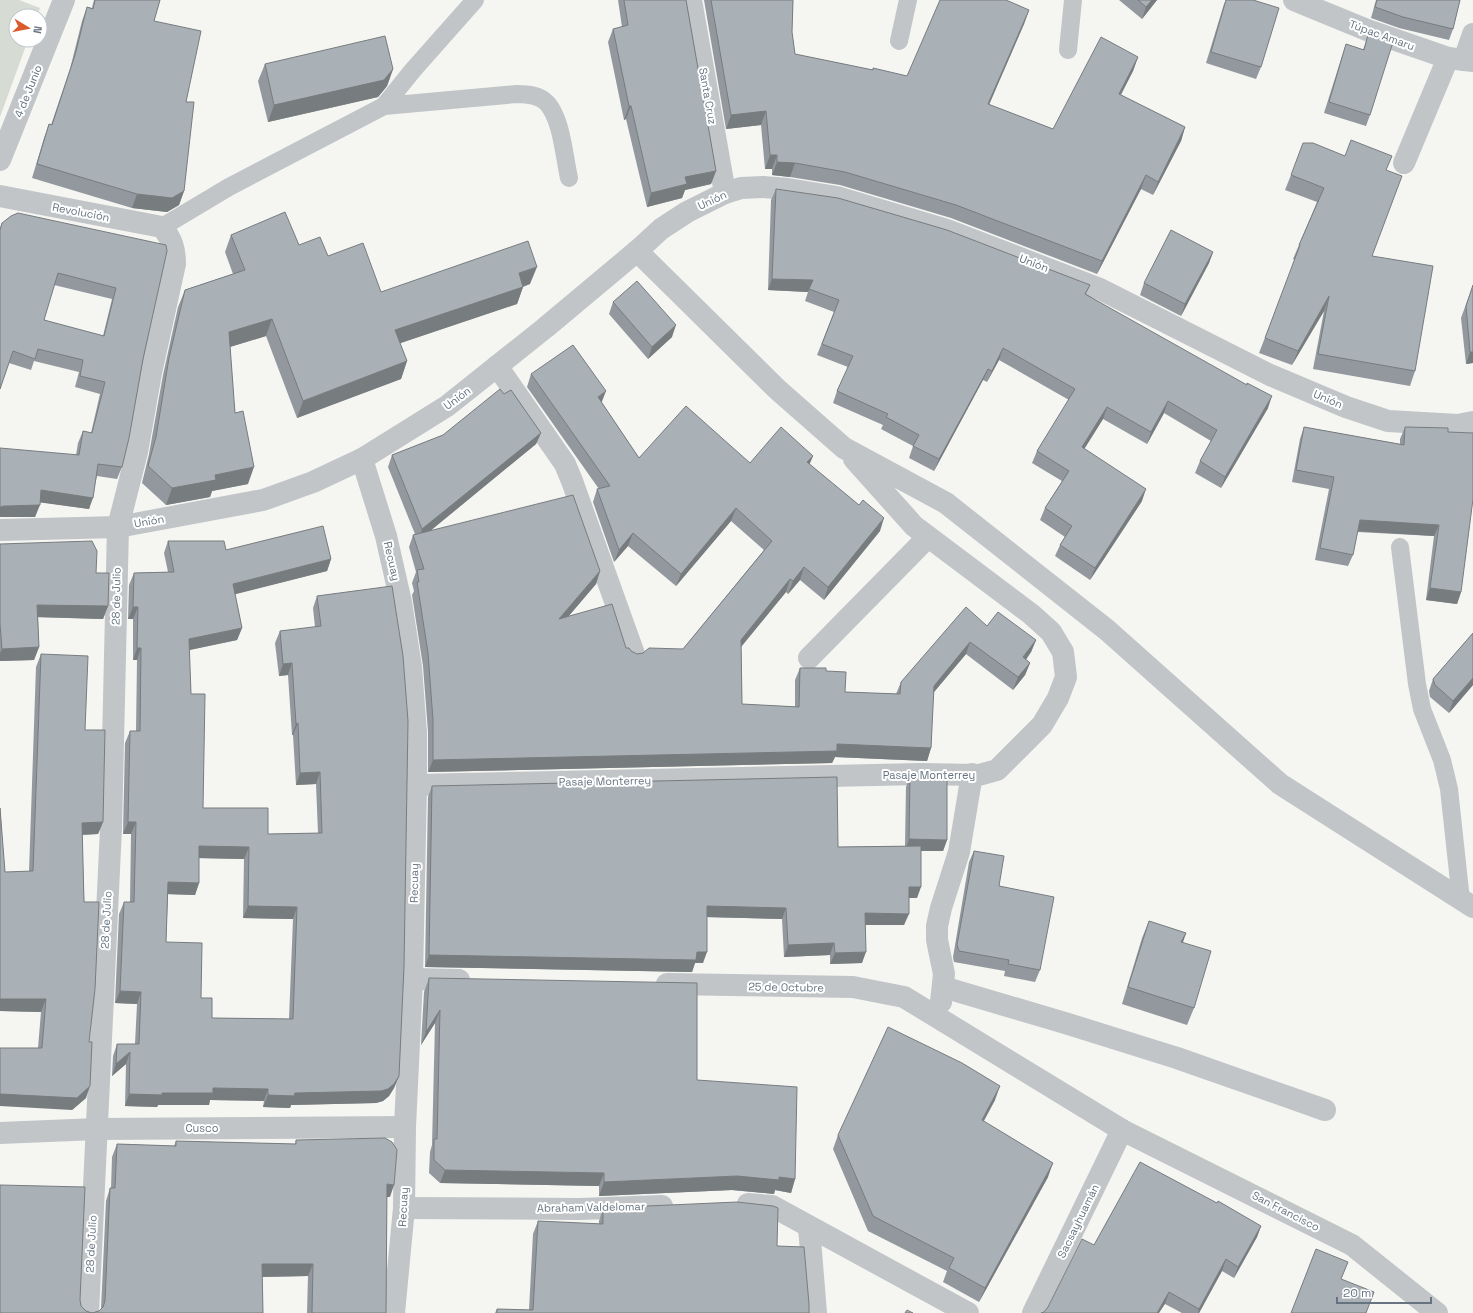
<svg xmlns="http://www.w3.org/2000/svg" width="1473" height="1313" font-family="'Space Grotesk',sans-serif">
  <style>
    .park { fill: #d6dcd3 }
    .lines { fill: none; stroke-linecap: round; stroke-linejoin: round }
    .service { stroke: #c1c5c8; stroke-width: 18 }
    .minor { stroke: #c1c5c8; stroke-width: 22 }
    .wall { fill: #92989d; fill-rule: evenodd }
    .shaded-wall { fill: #777c7f }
    .building { fill: #aab1b6; stroke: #777c7f; fill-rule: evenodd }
    .labels { text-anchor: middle; stroke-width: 4; stroke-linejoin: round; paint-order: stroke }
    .street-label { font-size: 11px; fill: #667481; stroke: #fff }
  </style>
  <rect width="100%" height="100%" fill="#f5f5f2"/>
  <!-- park -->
  <polygon class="park" points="0,0 19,0 40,8 37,16 16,16 16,40 28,40 0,117"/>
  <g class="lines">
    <!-- service -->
    <g class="service">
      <polyline points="899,41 908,0"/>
      <polyline points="1068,50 1073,0"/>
      <polyline points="384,106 413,70 475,0"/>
      <path d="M162,227L229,187L384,106L517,94C528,94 539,95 547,103C562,120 564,156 569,178"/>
      <polyline points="1400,547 1417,684 1422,709 1442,760 1449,789 1461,900"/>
    </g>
    <!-- minor -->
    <g class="minor">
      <polyline points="691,0 725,193"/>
      <polyline points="1294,0 1367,30 1448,58 1473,61"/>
      <polyline points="1464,60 1473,34"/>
      <polyline points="0,160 64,0"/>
      <polyline points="1404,163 1448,58"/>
      <path d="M0,196L162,227C172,239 175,249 175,264L151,373L137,452L118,527L111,828L88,1313"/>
      <polyline points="637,251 778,390 844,448 946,503 1107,630 1280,784 1473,907"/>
      <polyline points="497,366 565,464 572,481 634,654"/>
      <polyline points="362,459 386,536 401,602 411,667 416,733 416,785 412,979 405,1127 404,1208 394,1313"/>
      <polyline points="0,530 118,527 263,500 313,482 362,459 447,406 545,328 637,251 661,229 687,212 725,193 741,188 763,187 788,189 837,197 947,230 1100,289 1270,375 1346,407 1388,421 1458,425 1473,422"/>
      <polyline points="809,658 928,537"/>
      <polyline points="416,785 919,774 979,775 997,770 1042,725 1058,698 1066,677 1063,652 1051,632 1031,614 914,526 854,459"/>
      <polyline points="412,979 459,980"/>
      <polyline points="667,984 853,987 904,997 1122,1130 1352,1245 1437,1313"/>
      <polyline points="943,987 1065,1023 1177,1058 1325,1110"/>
      <polyline points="941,1002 944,974 937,940 937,926 941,908 959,852 972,774"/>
      <polyline points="0,1133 97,1129 405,1127"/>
      <polyline points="748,1204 772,1206 968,1313"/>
      <polyline points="404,1208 580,1209 662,1206"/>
      <polyline points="809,1227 816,1313"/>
      <polyline points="1033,1313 1122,1130"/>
    </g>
  </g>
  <!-- wall -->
  <g class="wall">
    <polygon points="94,0 160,0 154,21 186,102 184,191 179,205 167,212 132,208 32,178 44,138 49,124 51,125 70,69 82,21 87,7 92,8"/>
    <polygon points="618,0 686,0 716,171 711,184 685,190 682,198 647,207 626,119 624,120 608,42 613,29 622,27"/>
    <polygon points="704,0 793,0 792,32 795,54 872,70 907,76 1029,10 1024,24 989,105 1053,129 1138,57 1133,71 1121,95 1185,127 1181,141 1153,195 1141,189 1097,274 951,218 840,185 790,177 772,175 772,169 765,169 761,125 726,129"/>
    <polygon points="1119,0 1157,0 1142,19"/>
    <polygon points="1226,0 1261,67 1256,79 1206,63 1224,4"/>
    <polygon points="1376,0 1460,0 1453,29 1449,40 1399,28 1371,18"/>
    <polygon points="1368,35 1370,115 1366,126 1324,113 1342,56 1346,44 1363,50"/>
    <polygon points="265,64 393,69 387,86 378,97 268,122 258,81"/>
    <polygon points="1345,156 1387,170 1372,256 1415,371 1410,386 1313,369 1324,311 1292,365 1259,353 1295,260 1293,259 1299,245 1317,202 1285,190 1291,175"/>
    <polygon points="776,189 1090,285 1086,294 1268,408 1221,488 1195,473 1200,461 1211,441 1164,413 1147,444 1103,419 1084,449 1142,501 1090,580 1055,556 1060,545 1065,537 1040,520 1045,508 1062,481 1032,463 1037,451 1069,400 999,360 987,382 983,380 934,471 909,458 913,446 881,429 883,425 833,403 837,391 848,367 817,355 834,312 805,301 808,292 768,290 771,200"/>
    <path d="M2,223L166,245L122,467L117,479L97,476L89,509L40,502L35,517H0L76,455L78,443L83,431L91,433L100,394L75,387L79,372L34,361L31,370L9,363L0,389V228ZM54,285L112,299L103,336L44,320Z"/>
    <polygon points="231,235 299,245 328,256 381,292 530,284 523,287 517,304 400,343 407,361 401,379 297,418 266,336 230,347 235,413 248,484 212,491 210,497 166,505 142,483 149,454 163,375 178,307 185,290 233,274 225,252"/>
    <polygon points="1213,252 1209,263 1181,316 1140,295 1144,283"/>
    <polygon points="1473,285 1473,363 1466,364 1461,318"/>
    <polygon points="613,302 672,337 648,359 609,314"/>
    <polygon points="531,374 602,403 639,458 750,463 813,456 809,464 880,531 824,600 800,580 788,594 786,592 741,646 742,704 795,707 795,680 800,668 826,671 845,692 896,694 901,682 987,626 1036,640 1031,652 1026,660 1030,663 1025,675 1013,690 966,654 933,693 931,748 927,761 835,757 832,763 428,772 428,732 423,666 412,595 414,591 412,583 416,572 409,547 413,535 415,534 388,467 392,455 443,435 541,433 536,444 431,530 600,571 596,584 568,617 631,651 637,654 683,649 764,550 731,521 676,586 628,546 614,562 593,502 597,489 599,489 527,387"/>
    <polygon points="1304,427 1400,444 1400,439 1405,427 1448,432 1461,592 1457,604 1426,600 1434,536 1357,532 1353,555 1348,566 1315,560 1329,489 1292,482 1300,439"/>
    <path d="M168,541L226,550L331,559L327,571L235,594L242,628L237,640L189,650L191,694L203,808L268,834L318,833L316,784L296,785L293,735H292L288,675L279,676L275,643L280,631L315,627L313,608L317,596L399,1076L394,1088L389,1096L383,1101L376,1103L291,1105L290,1108L263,1107L264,1101L210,1100L209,1105H158L157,1107L125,1106L126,1064L112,1076L113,1056L117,1044H135L137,1004L115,1003L119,914L124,902H130L131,834H123L125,743L130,731H136L137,660H133V619H128L129,585L134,573L168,572L164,553ZM199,858L244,859L243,918L293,919L289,1019L212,1018L166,942L168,894L195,895L199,883Z"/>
    <polygon points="0,544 96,573 108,606 103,619 38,617 39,647 34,660 0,661"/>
    <polygon points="1473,633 1473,685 1449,713 1430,697 1429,691 1433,679"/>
    <polygon points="41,654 85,730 103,822 98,834 82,835 89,1042 86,1098 72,1110 38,1048 41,1012 0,1011 0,808 5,872 29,872 36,667"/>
    <polygon points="910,775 947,840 943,851 921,851 917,898 909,898 904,925 865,925 862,963 830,964 830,955 784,957 782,919 707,917 703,963 695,963 692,972 425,967 428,797 432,786 838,847 905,846 906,787"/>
    <polygon points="974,851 999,886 1040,970 1035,982 1004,976 1005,971 954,962 953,957 969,862"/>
    <polygon points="1149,921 1186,933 1183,942 1194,1008 1187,1025 1122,1004 1142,938"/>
    <polygon points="429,978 697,1080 795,1179 791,1193 775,1190 774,1194 732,1190 599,1196 599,1186 440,1183 429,1173 430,1152 432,1145 435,1023 421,1045 424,992"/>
    <polygon points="995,1100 984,1121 1048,1177 979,1302 943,1282 947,1271 868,1231 833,1149 838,1135"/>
    <polygon points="296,1140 390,1197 387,1197 386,1313 307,1313 308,1276 262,1277 263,1313 0,1313 80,1300 81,1306 86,1311 92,1313 99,1311 101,1309 106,1201 110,1188 111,1188 112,1157 117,1144 174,1146 176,1141 295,1144"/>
    <polygon points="1217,1203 1261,1226 1257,1237 1234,1278 1222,1271 1199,1313 1182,1313 1165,1304 1044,1312 1048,1307 1094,1245"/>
    <polygon points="603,1208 777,1246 809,1313 495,1313 497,1309 529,1310 533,1234 538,1221 599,1224 599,1221"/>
  </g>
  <!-- shaded-wall -->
  <g class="shaded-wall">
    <polygon points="1152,0 1157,0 1142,19 1146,7"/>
    <polygon points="1029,10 1024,24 983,118 988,104"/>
    <polygon points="1138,57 1133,71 1114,107 1119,94"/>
    <polygon points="393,69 387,86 378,97 268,122 274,105"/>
    <polygon points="629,106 631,106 626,119 624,120"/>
    <polygon points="766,111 761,125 726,129 731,115"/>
    <polygon points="1185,127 1181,141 1153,195 1158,182"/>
    <polygon points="770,155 777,155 772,169 765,169"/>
    <polygon points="777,162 795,163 790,177 772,175"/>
    <polygon points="716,171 711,184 685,190 682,198 647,207 651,193 685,177"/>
    <polygon points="1146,175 1141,189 1097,274 1102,261"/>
    <polygon points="184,191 179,205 167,212 132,208 137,194"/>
    <polygon points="1213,252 1209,263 1181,316 1185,304"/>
    <polygon points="537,267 530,284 512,290 519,273"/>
    <polygon points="772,279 813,280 808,292 768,290"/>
    <polygon points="523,287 517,304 389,347 395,330"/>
    <polygon points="1329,296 1324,311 1292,365 1298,351"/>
    <polygon points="272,319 266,336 223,349 229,332"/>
    <polygon points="676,325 672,337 648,359 652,347"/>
    <polygon points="1003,348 999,360 987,382 992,371"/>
    <polygon points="1470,352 1473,352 1473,363 1466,364"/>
    <polygon points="407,361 401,379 297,418 303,401"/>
    <polygon points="988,369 983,380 934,471 939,459"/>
    <polygon points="606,391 601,404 598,397"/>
    <polygon points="1272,396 1268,408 1221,488 1225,477"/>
    <polygon points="1168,401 1164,413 1147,444 1151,432"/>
    <polygon points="1107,407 1103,419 1078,459 1082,447"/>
    <polygon points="541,433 536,444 418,541 422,529"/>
    <polygon points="813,456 808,468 807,462"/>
    <polygon points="254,467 248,484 212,491 210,497 166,505 172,488 215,475"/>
    <polygon points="1146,489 1142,501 1090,580 1095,568"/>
    <polygon points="41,490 93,498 89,509 37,502"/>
    <polygon points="40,505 35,517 0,517 0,507 4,506"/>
    <polygon points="736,508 731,521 676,586 681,574"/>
    <polygon points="884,518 880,531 824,600 828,587"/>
    <polygon points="1360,520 1439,525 1434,536 1355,531"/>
    <polygon points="633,533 628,546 614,562 619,550"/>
    <polygon points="331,559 327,571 228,596 233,584"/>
    <polygon points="804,567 800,580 788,594 793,581"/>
    <polygon points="600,571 596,584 555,632 559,619"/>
    <polygon points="790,579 786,592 737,652 741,640"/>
    <polygon points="1430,588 1461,592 1457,604 1426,600"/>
    <polygon points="37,605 108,606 103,619 33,617"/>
    <polygon points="133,607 138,607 133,619 128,619"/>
    <polygon points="242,628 237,640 185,651 189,639"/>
    <polygon points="1036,640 1031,652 1018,670 1023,657"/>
    <polygon points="970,642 966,654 929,698 934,686"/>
    <polygon points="39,647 34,660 0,661 0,653 2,649"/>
    <polygon points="137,648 141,648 137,660 133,660"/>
    <polygon points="292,663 288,675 279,676 283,664"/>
    <polygon points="1030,663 1025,675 1013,690 1018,677"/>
    <polygon points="1473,678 1473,685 1449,713 1453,701"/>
    <polygon points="298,723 293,735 292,735 296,724"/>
    <polygon points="837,744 931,748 927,761 835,757 832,763 428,772 433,760"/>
    <polygon points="320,772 316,784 296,785 300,773"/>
    <polygon points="103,822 98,834 77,835 82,823"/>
    <polygon points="128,822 136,822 131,834 123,834"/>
    <polygon points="909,839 947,840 943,851 905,851"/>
    <polygon points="199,846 249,847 244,859 195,858"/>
    <polygon points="168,882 199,883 195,895 164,894"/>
    <polygon points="909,887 921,887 917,898 905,898"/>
    <polygon points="248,906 297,907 293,919 243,918"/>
    <polygon points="707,906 786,908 782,919 703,917"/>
    <polygon points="865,913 909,914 904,925 860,925"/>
    <polygon points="1186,933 1180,950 1181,942"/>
    <polygon points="834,943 830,955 784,957 788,945"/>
    <polygon points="697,952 707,952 703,963 695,963 692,972 425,967 429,955"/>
    <polygon points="866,952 862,963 830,964 835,953"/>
    <polygon points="120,991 141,992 137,1004 115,1003"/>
    <polygon points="0,999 46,999 41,1012 0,1011"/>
    <polygon points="440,1010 435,1023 421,1045 426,1032"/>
    <polygon points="130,1052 126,1064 112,1076 116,1064"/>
    <polygon points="399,1076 394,1088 389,1096 383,1101 376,1103 291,1105 290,1108 263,1107 268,1095 295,1093"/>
    <polygon points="90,1086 86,1098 72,1110 0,1106 0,1094"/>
    <polygon points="1000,1086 995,1100 976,1134 982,1120"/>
    <polygon points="213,1088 268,1089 264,1101 210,1100 209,1105 158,1105 157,1107 125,1106 129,1094 162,1093"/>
    <polygon points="1053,1163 1048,1177 979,1302 985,1288"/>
    <polygon points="445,1170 604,1173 599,1186 440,1183"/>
    <polygon points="737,1176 779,1177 795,1179 791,1193 775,1190 774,1194 732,1190 599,1196 604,1182"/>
    <polygon points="387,1184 394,1185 390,1197 382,1197"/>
    <polygon points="1261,1226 1257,1237 1234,1278 1238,1267"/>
    <polygon points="1226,1259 1222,1271 1199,1313 1198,1313 1199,1309"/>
    <polygon points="262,1264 313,1264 308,1276 258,1277"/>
    <polygon points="1169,1292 1165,1304 1159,1313 1157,1313"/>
  </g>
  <!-- building -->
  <g class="building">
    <polygon points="95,0 160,0 154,21 201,31 186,102 194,102 184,191 172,198 137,194 37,164 49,124 52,125 75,55 87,7 93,9"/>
    <polygon points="624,0 686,0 716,171 685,177 687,184 651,193 631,106 629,106 613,29 628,25"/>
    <polygon points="711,0 793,0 792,32 795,54 873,70 873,68 907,76 940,0 1006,0 1029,10 988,104 1053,129 1101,37 1138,57 1119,94 1185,127 1158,182 1146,175 1102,261 956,205 845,172 795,163 777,162 777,155 770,155 766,111 731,115"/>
    <polygon points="1138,0 1152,0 1146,7"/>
    <polygon points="1226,0 1253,0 1279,8 1261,67 1211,52"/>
    <polygon points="1377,0 1460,0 1453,29 1403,17 1375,7"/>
    <polygon points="1368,35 1393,42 1370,115 1329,102 1346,44 1364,50"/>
    <polygon points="385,36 393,69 384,80 274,105 265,64"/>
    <polygon points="1351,140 1392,156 1386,170 1402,176 1372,256 1433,266 1415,371 1318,354 1329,296 1298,351 1265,338 1300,245 1299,245 1324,188 1291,175 1303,143 1313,143 1345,156"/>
    <polygon points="776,189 838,198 947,230 1090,285 1085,294 1247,385 1247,383 1272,396 1225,477 1200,461 1217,430 1168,401 1151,432 1107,407 1082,447 1146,489 1095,568 1060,545 1072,526 1045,508 1069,471 1037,451 1075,389 1003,348 992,371 988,369 939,459 913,446 919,435 886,417 888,414 837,391 853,356 822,344 839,300 809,289 813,280 772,279"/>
    <polygon points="285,212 299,245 320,237 328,256 363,243 381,292 528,241 537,267 519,273 523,287 395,330 407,361 303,401 272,319 229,332 235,413 243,411 254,467 215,475 216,480 172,488 148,466 156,437 169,358 185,290 245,270 231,235"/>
    <path d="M18,213L166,245L167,251L143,359L129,438L122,467L98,464L93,498L41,490L40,505L4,506L0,507V448L79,455L83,431L92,433L105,382L80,376L83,360L38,349L35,359L13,351L0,389V230L2,223L11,216ZM58,273L116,288L104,336L44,320Z"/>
    <polygon points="1171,230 1213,252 1185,304 1144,283"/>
    <polygon points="637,281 676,325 652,347 613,302"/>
    <polygon points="1473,285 1473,352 1470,352 1466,306"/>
    <polygon points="573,345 606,391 598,397 639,458 686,406 750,463 781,427 813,456 807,462 859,505 863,500 884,518 828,587 804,567 793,581 790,579 741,640 742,704 799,707 800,668 826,668 826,671 846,672 845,692 900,694 901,682 966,607 987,626 998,612 1036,640 1023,657 1030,663 1018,677 970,642 934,686 931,748 837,744 837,751 433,760 433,720 428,653 417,582 419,582 417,570 424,569 413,535 573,495 600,571 559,619 612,604 626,648 629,648 631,651 637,654 643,653 649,648 683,649 772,541 736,508 681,574 633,533 619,550 597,489 610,486 531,374"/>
    <polygon points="500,389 504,394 511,390 541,433 422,529 392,455 443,435"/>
    <polygon points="1304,427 1404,445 1405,427 1448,428 1448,432 1473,433 1473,499 1461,592 1430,588 1439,525 1360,520 1353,555 1320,548 1334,477 1296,470"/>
    <path d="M323,526L331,559L233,584L242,628L189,639L191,694H205L203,808H268V834L322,833L320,772L300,773L298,723L296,724L292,663L283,664L280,631L321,626L317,596L392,586L403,656L408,721L404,967L399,1076L394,1084L388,1089L381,1091L295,1093L294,1096L268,1095V1089L213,1088V1093H162V1095L129,1094L130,1052L116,1064L117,1044H139L141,992L120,991L124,902H134L136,822H128L130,731H140L141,648H137L138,607H133L134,573L174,572L168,541H224L226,550ZM199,846L249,847L248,906L297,907L293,1019L212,1018V998H201L202,943L166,942L168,882L199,883Z"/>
    <polygon points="92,541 97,551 96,573 109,573 108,606 37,605 39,647 2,649 0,624 0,544"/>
    <polygon points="1473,633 1473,678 1453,701 1435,685 1433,679"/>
    <polygon points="41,654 88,656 85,730 105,730 103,822 82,823 84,902 99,902 95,989 89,1042 92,1042 90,1086 77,1098 0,1094 0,1048 42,1048 46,999 0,999 0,808 5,872 33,871"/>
    <polygon points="910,775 947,775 947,840 909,839"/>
    <polygon points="837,777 838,847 921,846 921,887 909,887 909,914 865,913 866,952 835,953 834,943 788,945 786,908 707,906 707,952 697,952 696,960 429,955 432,786"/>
    <polygon points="974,851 1004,856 999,886 1054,897 1040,970 1008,964 1009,960 959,951 957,945"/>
    <polygon points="1149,921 1186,933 1181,942 1211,951 1194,1008 1128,987"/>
    <polygon points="429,978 697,983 697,1080 797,1087 795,1179 779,1177 779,1180 737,1176 604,1182 604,1173 445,1170 434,1160 434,1139 437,1139 440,1010 426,1032"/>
    <polygon points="888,1027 962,1063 1000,1086 982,1120 1053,1163 985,1288 949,1268 954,1258 873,1216 838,1135"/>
    <polygon points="385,1138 392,1142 397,1150 394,1185 387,1184 386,1313 312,1313 313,1264 262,1264 263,1313 0,1313 0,1185 85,1187 80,1300 81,1306 86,1311 92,1313 99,1311 103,1307 105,1301 110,1188 115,1188 117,1144 176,1146 176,1141 296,1144 296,1140"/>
    <polygon points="1140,1162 1217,1203 1218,1201 1261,1226 1238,1267 1226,1259 1199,1309 1169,1292 1157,1313 1041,1313 1044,1312 1048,1307 1082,1239 1094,1245"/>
    <polygon points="737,1202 773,1206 778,1208 777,1246 804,1247 809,1304 809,1313 497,1313 497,1309 533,1310 538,1221 603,1224 603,1208"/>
    <polygon points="1316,1249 1348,1262 1341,1279 1374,1292 1366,1313 1291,1313"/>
    <polygon points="907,1310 913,1313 905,1313"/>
  </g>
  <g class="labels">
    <!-- street labels -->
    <g class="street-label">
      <text transform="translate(1382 35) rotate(20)" y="4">Túpac Amaru</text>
      <text transform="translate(28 91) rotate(-68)" y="4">4 de Junio</text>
      <text transform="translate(708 96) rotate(80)" y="4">Santa Cruz</text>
      <text transform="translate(712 200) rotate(-25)" y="4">Unión</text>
      <text transform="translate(81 212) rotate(11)" y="4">Revolución</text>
      <text transform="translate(1034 263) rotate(21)" y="4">Unión</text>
      <text transform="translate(457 398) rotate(-37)" y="4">Unión</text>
      <text transform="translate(1328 399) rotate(23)" y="4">Unión</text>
      <text transform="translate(149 521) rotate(-10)" y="4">Unión</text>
      <text transform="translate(392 561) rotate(77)" y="4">Recuay</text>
      <text transform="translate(116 596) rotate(-89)" y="4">28 de Julio</text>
      <text x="929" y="779">Pasaje Monterrey</text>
      <text transform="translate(605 781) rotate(-1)" y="4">Pasaje Monterrey</text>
      <text transform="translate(414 883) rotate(-89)" y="4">Recuay</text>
      <text transform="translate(106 920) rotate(-87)" y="4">28 de Julio</text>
      <text transform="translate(786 987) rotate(1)" y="4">25 de Octubre</text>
      <text x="202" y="1132">Cusco</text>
      <text transform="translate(403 1207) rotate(-87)" y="4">Recuay</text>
      <text transform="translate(591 1207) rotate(-1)" y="4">Abraham Valdelomar</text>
      <text transform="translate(1286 1211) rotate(27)" y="4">San Francisco</text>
      <text transform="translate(1078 1221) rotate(-64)" y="4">Sacsayhuamán</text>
      <text transform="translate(91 1244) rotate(-87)" y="4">28 de Julio</text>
    </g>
  </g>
  <!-- north arrow -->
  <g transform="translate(28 28) rotate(100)"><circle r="19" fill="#ffffff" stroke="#c2c7cd"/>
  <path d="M0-3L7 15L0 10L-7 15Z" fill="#da5c2d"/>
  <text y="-6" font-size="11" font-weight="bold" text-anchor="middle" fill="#667481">N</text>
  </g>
  <!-- scale -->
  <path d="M1337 1297v6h94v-6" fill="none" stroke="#667481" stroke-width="2"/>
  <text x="1343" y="1297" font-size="12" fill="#667481" stroke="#ffffff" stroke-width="3" paint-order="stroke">20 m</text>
</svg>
